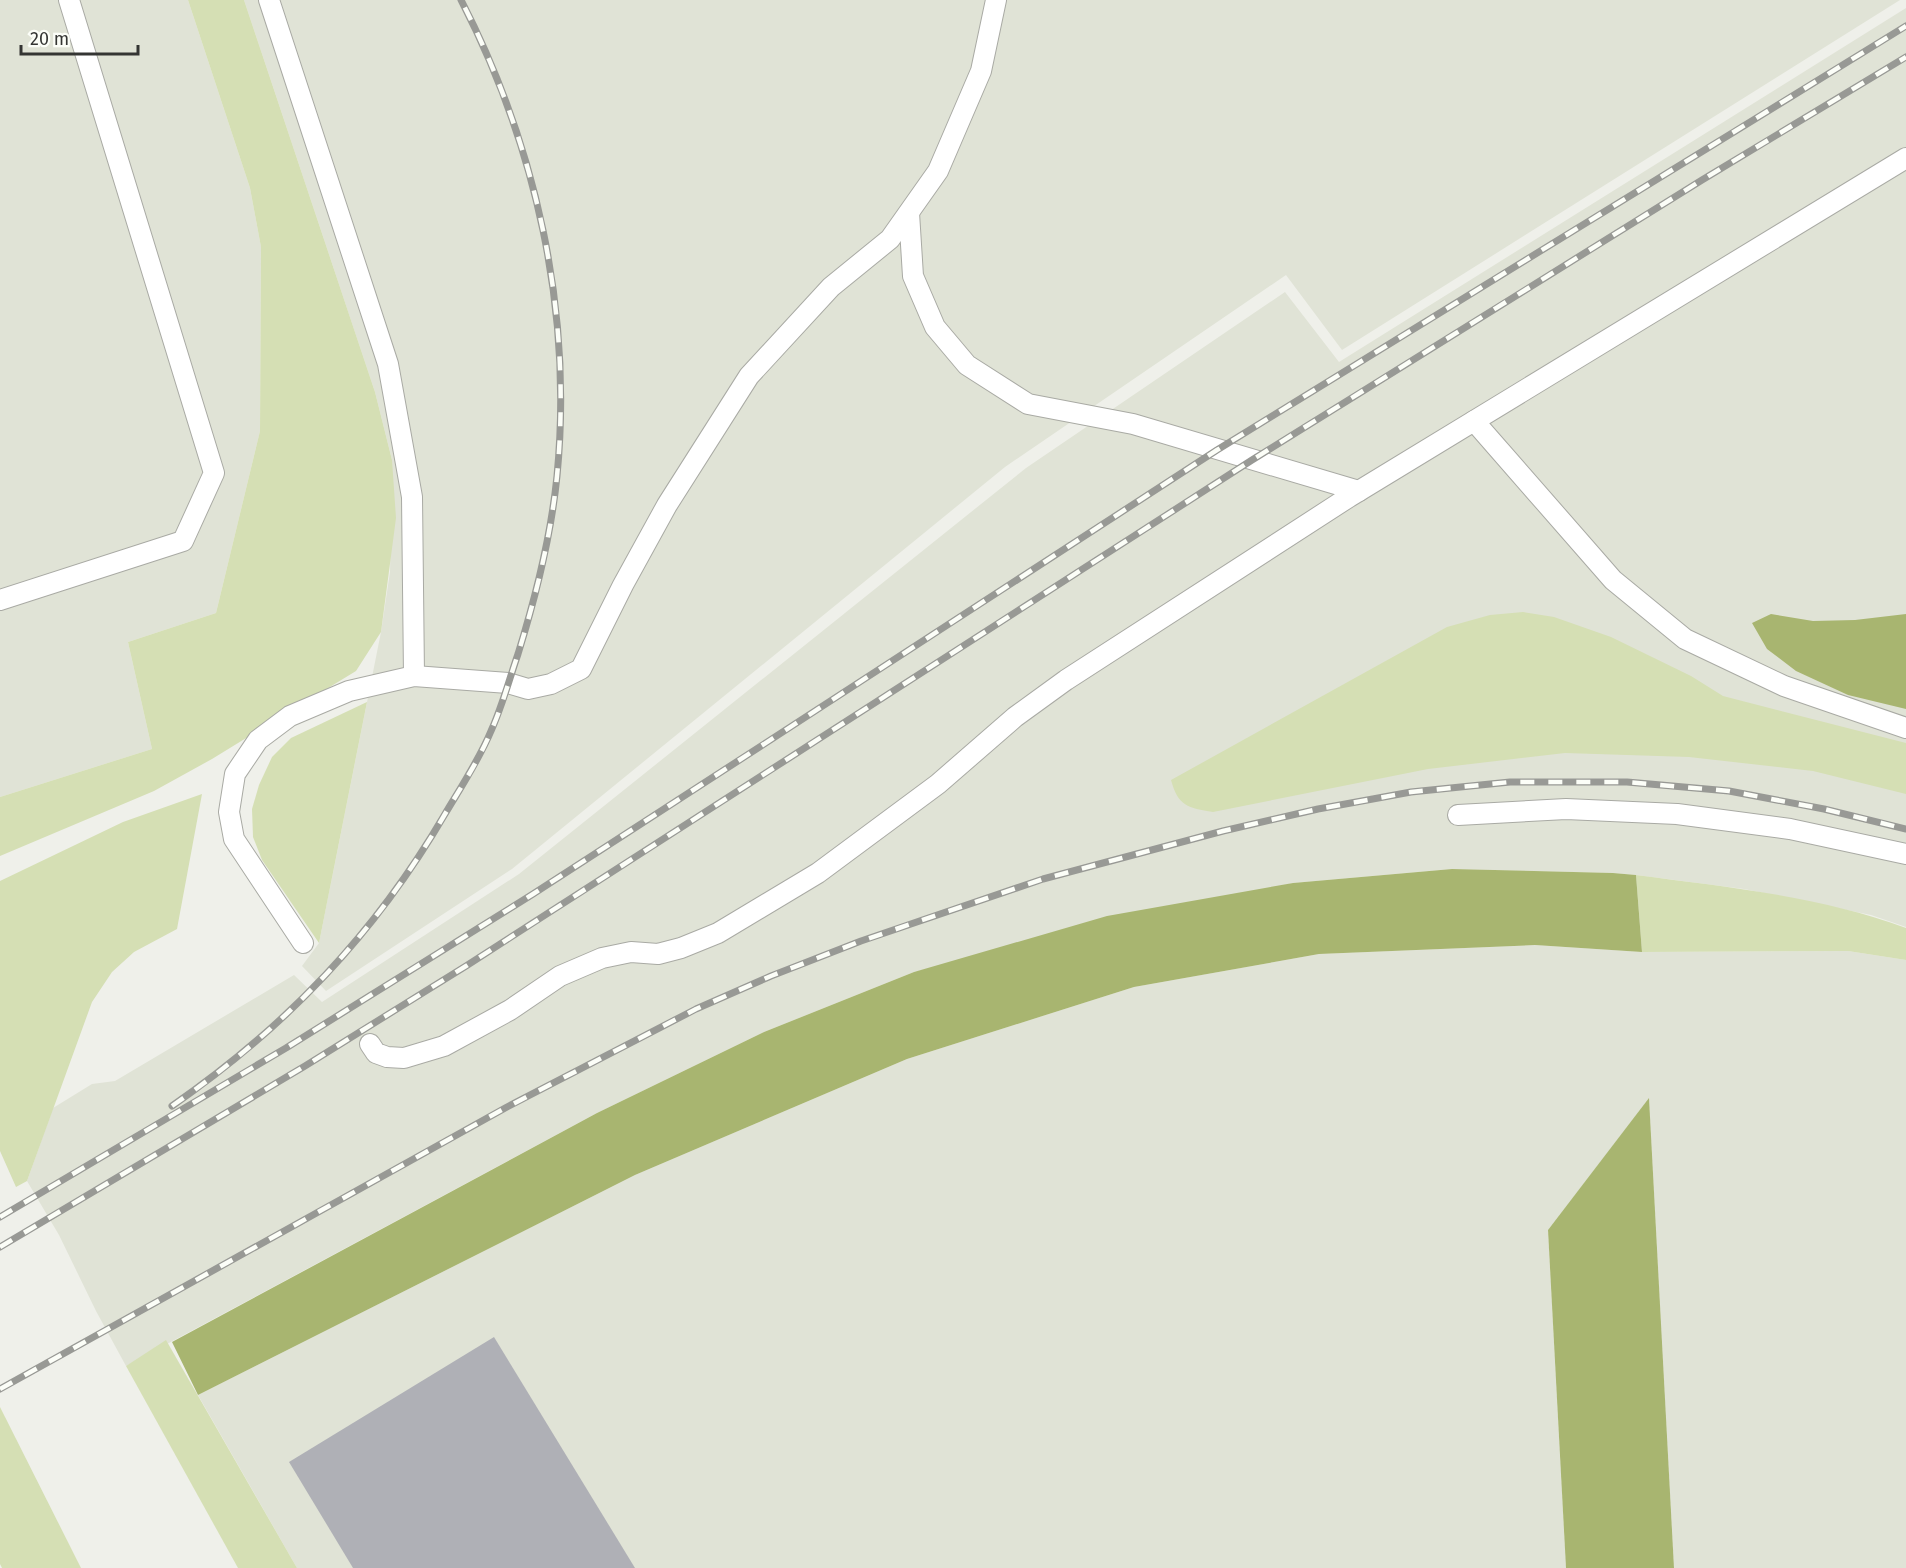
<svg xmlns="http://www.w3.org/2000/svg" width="1906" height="1568" font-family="'Fira Sans',sans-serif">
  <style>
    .built { fill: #e0e3d6 }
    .green { fill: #d5dfb4 }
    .forest { fill: #a8b570 }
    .building { fill: #afb0b6 }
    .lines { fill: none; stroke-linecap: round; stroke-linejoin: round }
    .lane-casing { stroke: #a9aaa4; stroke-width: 22 }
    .lane { stroke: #fff; stroke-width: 20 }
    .rail-casing { stroke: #989995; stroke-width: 7 }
    .rail { stroke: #fcfef8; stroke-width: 4.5; stroke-dasharray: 14; stroke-linecap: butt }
  </style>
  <rect width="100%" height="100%" fill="#eff0ea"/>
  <!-- built -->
  <g class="built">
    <polygon points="0,0 188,0 250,188 261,247 260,431 216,613 128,642 152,749 0,797"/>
    <polygon points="244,0 1900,0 1342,350 1286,275 1005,467 512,869 326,991 302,966 319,943 381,632 390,572 392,460 375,392"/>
    <polygon points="1906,8 1906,927 1871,915 1744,889 1636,875 1613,873 1452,869 1293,883 914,972 764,1032 597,1113 126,1366 96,1311 59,1235 27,1181 53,1108 92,1084 115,1081 294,975 322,1002 519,874 1026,468 1285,292 1339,362"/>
    <polygon points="1535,945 1642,952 1848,951 1906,960 1906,1568 1674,1568 1649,1099 1548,1230 1566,1568 297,1568 198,1395 635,1175 907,1059 1134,987 1319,954"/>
  </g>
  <!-- green -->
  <g class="green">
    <polygon points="188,0 244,0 375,392 392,460 396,518 381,632 356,671 212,759 154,791 0,856 0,797 152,749 128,642 216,613 260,431 261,247 250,188"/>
    <path d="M1523,612L1554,617L1611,637L1691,676L1723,696L1906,743V794L1813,771L1689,757L1565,753L1428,769L1213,812C1188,808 1178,806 1171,780L1447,627L1490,615Z"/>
    <polygon points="367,702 319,943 262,860 253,837 252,809 259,785 272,757 291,738"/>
    <polygon points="202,794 177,929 134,952 112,972 92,1002 27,1181 16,1187 0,1151 0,881 123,822"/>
    <path d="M1636,875C1726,887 1820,896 1906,928V960L1848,951L1642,952Z"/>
    <polygon points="166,1340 297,1568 238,1568 126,1366"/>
    <polygon points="0,1407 81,1568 2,1568 0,1564"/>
  </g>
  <!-- forest -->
  <g class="forest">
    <polygon points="1771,614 1813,621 1855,620 1906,614 1906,709 1848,695 1796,671 1767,649 1752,623"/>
    <polygon points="1452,869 1613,873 1636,875 1642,952 1535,945 1319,954 1134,987 907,1059 635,1175 198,1395 172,1342 597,1113 764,1032 914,972 1107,916 1293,883"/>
    <polygon points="1649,1098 1674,1568 1566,1568 1548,1230"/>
  </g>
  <!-- building -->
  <polygon class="building" points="494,1337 635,1568 353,1568 289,1462"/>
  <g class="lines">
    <!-- lane casing -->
    <g class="lane-casing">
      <g id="lane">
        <polyline points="269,0 388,364 412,497 414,676"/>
        <polyline points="909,213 913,276 935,327 967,365 1028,404 1133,424 1359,491"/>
        <polyline points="1474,421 1613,580 1685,639 1784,686 1906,728"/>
        <polyline points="0,600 183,541 214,473 69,0"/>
        <polyline points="1458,815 1566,809 1677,814 1790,829 1906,854"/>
        <polyline points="303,943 234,839 229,812 235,774 258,740 290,716 349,691 414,676 508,683 528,689 551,684 581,669 623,585 667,505 749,376 831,287 890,239 938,171 981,71 996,0"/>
        <polyline points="370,1044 376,1053 387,1057 404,1058 444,1046 510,1010 560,976 602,958 631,952 658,954 681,948 718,933 818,873 938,784 1015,717 1066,680 1349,497 1906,158"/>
      </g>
    </g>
    <!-- lane -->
    <use href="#lane" class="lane"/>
    <!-- rail casing -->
    <g class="rail-casing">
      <g id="rail">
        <path d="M172,1106C286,1027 375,934 445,814C461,787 479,760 491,731C502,707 509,680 518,654C536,596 551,536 557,476C573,311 536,146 461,0"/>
        <polyline points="0,1217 286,1048 533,894 1217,450 1906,26"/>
        <polyline points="0,1247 305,1066 466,966 1252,460 1702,180 1906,57"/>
        <polyline points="0,1389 507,1107 696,1009 771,976 861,941 1043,879 1223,831 1318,809 1411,792 1510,782 1627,782 1729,791 1824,809 1906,829"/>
      </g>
    </g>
    <!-- rail -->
    <use href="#rail" class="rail"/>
  </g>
  <!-- scale -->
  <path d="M21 45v9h117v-9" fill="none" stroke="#343533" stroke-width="3"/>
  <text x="30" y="45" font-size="18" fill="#343533" stroke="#fcfef8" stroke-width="4.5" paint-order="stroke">20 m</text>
</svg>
